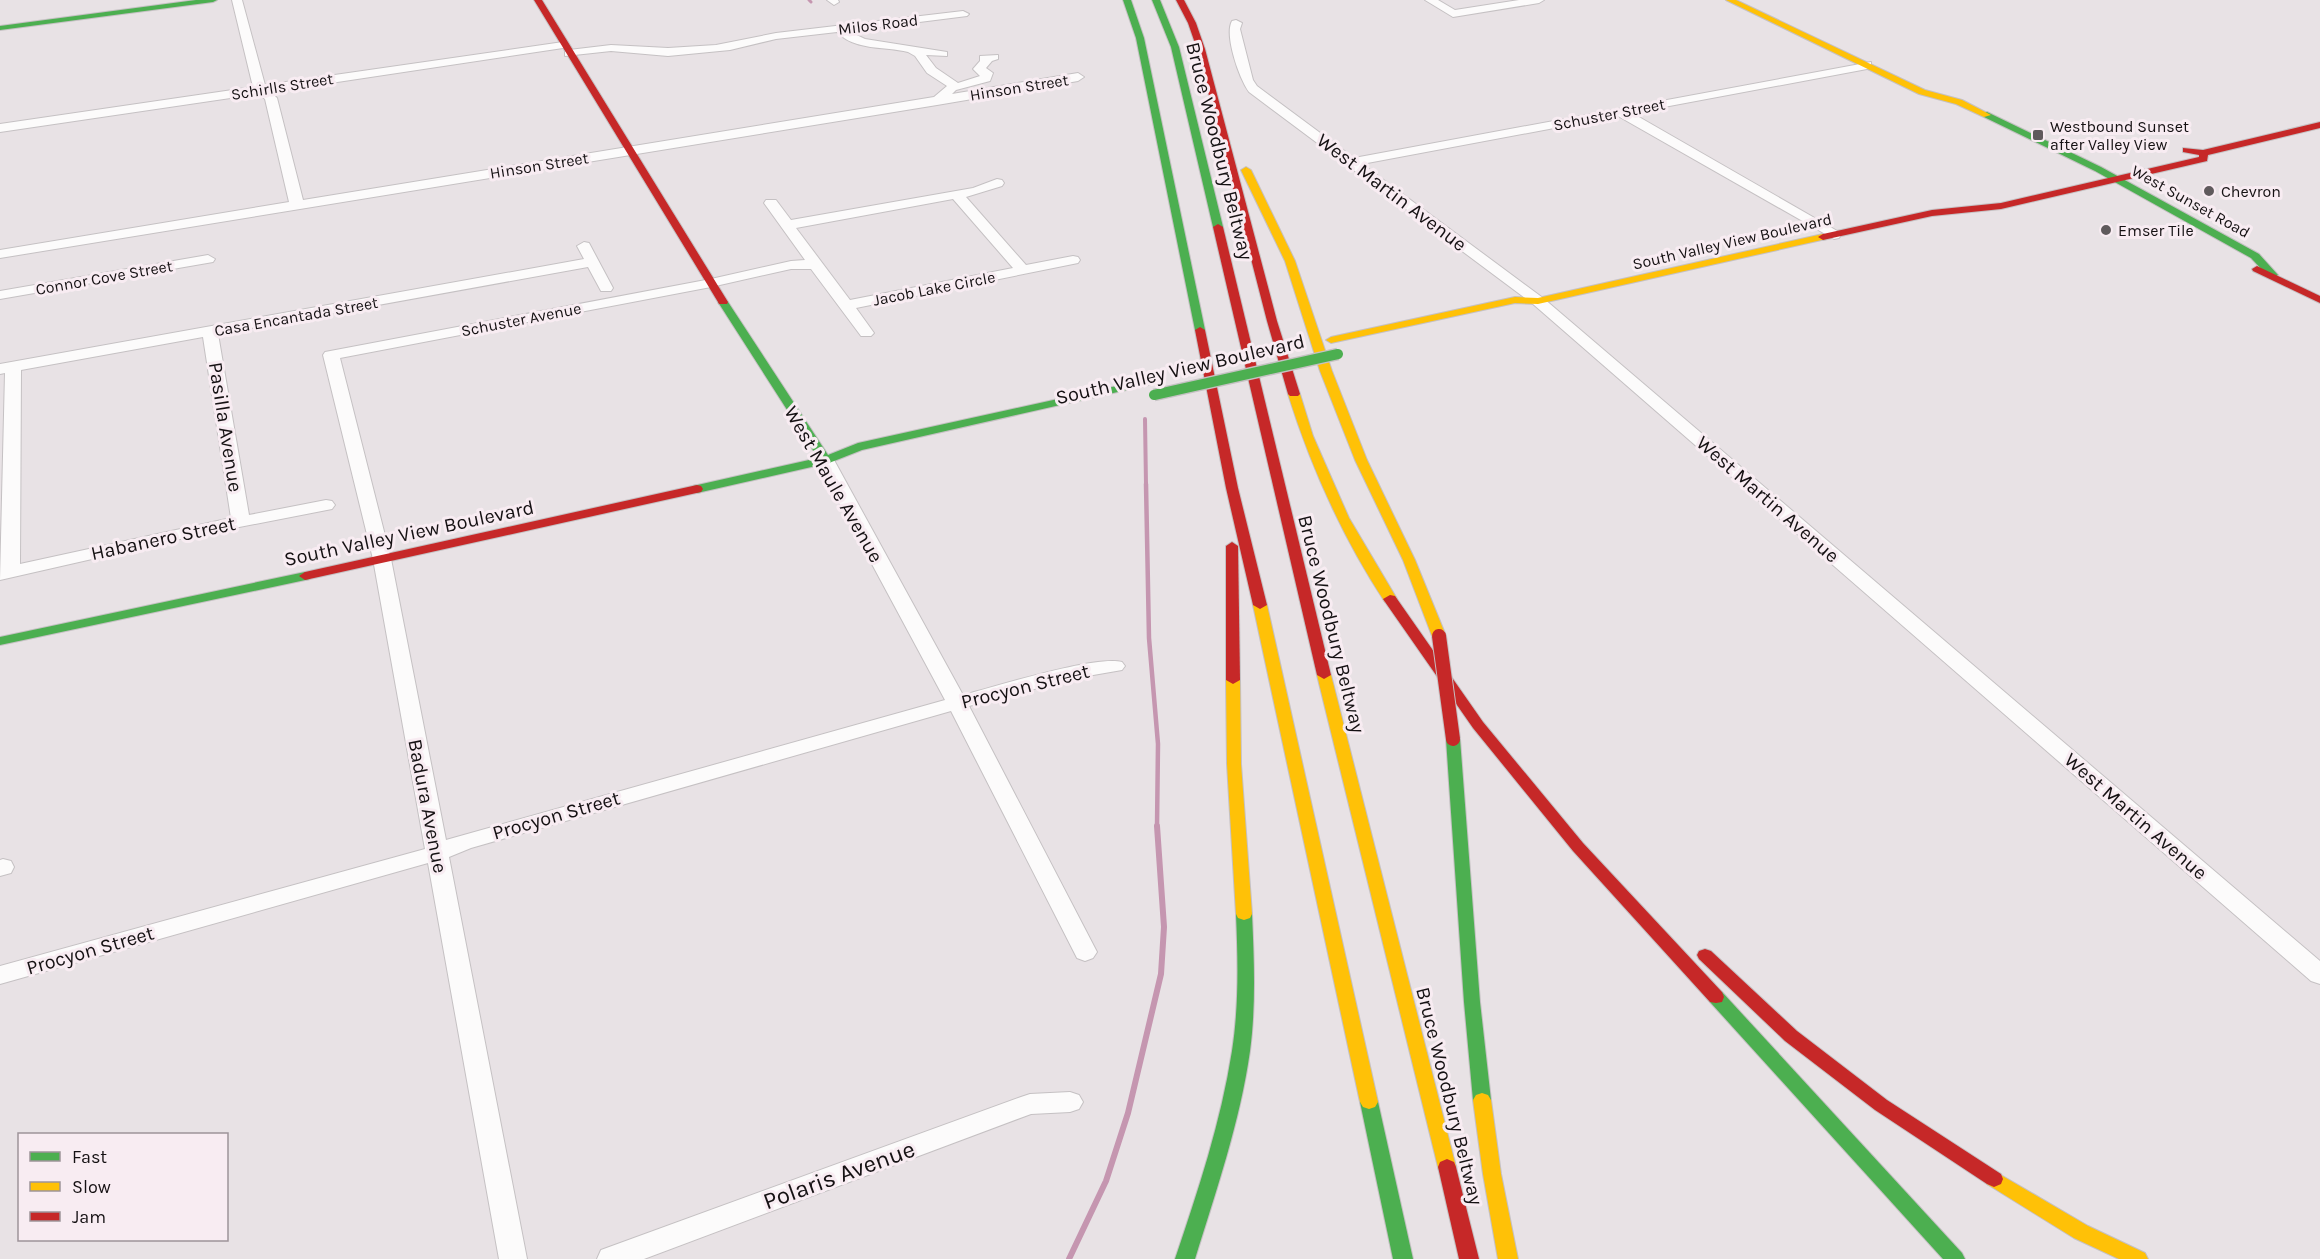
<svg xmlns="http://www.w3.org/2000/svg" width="2320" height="1259" font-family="Karla,sans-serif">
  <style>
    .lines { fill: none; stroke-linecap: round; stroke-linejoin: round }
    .stream-far3 { stroke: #c596b0; stroke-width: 3 }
    .stream-far2 { stroke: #c596b0; stroke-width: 4 }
    .stream-far1 { stroke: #c596b0; stroke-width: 4.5 }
    .stream { stroke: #c596b0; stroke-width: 6 }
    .street-casing { stroke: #c5c1c3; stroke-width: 2 }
    .fast-casing { stroke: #c5c1c3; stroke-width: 2 }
    .slow-casing { stroke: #c5c1c3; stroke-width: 2 }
    .jam-casing { stroke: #c5c1c3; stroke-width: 2 }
    .street { fill: #fcfbfb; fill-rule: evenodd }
    .fast { fill: #4caf50; fill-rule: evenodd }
    .slow { fill: #ffc107; fill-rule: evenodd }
    .jam { fill: #c62828; fill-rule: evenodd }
    .fast-bridge-casing { stroke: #c5c1c3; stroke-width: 13; stroke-linecap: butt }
    .jam-bridge-casing { stroke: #c5c1c3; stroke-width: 16; stroke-linecap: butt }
    .fast-bridge { stroke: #4caf50; stroke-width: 10 }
    .jam-bridge { stroke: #c62828; stroke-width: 14 }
    .poi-dot { fill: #5f5a5c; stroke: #f8ecf2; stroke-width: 2 }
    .labels { text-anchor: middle; stroke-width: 6; stroke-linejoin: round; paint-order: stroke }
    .far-street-label { font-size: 16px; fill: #151113; stroke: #f8ecf2 }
    .far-poi-label { font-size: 16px; fill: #151113; stroke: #f8ecf2; text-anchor: start }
    .street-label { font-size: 20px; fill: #151113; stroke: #f8ecf2 }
    .near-street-label { font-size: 24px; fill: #151113; stroke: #f8ecf2 }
  </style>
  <rect width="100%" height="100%" fill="#e8e2e5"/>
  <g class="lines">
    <!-- stream-far3 -->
    <polyline class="stream-far3" points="809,0 811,2"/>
    <!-- stream-far2 -->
    <polyline class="stream-far2" points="1145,419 1146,485"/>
    <!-- stream-far1 -->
    <polyline class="stream-far1" points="1146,484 1149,638 1158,744 1157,827"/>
    <!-- stream -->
    <polyline class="stream" points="1069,1259 1106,1181 1128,1113 1161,974 1164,927 1157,826"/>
    <!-- street casing -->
    <g class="street-casing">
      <g id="street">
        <path d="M232,0H242L265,85L563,42L569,45L563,48L271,92L277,98L303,200L934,97L947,86L927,73L915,56L908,52C884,46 855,51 837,32L776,39L730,50L668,56L611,51L565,56V52L569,50L611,45L668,48L716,45L776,33L963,11L969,14L967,16L848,31L865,39L947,52V56L926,55L936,68L958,83L980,76L973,69L980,61V56L998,55V59L992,61L986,68L993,73L990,81L956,90L952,94L1078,73L1084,77L1078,81L937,105L0,258V250L289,202L265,99L258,94L0,132V124L253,87Z"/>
        <polygon points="827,0 838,0 839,2 834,5"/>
        <polygon points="1425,0 1438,0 1455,10 1519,0 1544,0 1539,3 1453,17"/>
        <path d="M1236,20L1242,23L1240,29L1253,80L1257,86L1354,158L1871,62V68L1867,69L1632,113L1839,232L1841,235L1839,238L1834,239L1618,116L1362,164L1543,298L2320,961V984L2311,981L1533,304L1249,92C1239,78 1224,35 1232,21Z"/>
        <path d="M997,179L1002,180L1004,183L1002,186L966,197L1026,265L1073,256L1078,257L1080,260L1078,263L856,308L874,333L871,336H861L811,269H791L711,287L340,358L391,559L446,840L945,700L816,460L819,456H831L834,460L963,695C995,687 1095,655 1122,662L1125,666L1122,670L1076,678L969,706L1097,952L1093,958L1085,961L1077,958L951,711L471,848L449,857L527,1259H499L428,863L0,984V966L425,849L373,559L323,355L325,352L711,279L791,261L805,260L764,203L766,200H776L791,220L973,188ZM953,199L1013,268L850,300L796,228Z"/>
        <path d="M584,242L589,243L613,288L611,291H601L588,267L218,334L249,515L326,500L332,501L335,505L332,509L193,536L0,580L5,373L0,374V364L584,259L577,246ZM203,337L231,518L20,564L21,370Z"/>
        <polygon points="208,255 215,259 213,262 0,299 0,291"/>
        <polygon points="3,859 11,861 14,867 11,873 0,876 0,860"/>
        <polygon points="1070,1092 1079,1095 1083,1102 1079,1109 1070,1112 1031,1114 644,1259 597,1259 601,1250 1021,1097 1030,1094"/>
      </g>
    </g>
    <!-- fast casing -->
    <g class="fast-casing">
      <g id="fast">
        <polygon points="196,0 217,0 213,2 0,30 0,26"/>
        <polygon points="1123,0 1131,0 1144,38 1205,330 1200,333 1195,330 1136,38"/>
        <polygon points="1152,0 1160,0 1179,47 1223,227 1221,229 1213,227 1171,47"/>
        <polygon points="1987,112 2101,167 2259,254 2278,275 2273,278 2269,277 2251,258 2095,171 1984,117 1984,113"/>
        <polygon points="723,299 728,302 828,455 858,443 1153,378 1159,381 1153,384 862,450 829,463 697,493 693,492 691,489 693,486 818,458 718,302"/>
        <polygon points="305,572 310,573 311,576 310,579 0,645 0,637"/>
        <polygon points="1453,734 1460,739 1480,1002 1491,1100 1488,1105 1482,1107 1476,1105 1473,1100 1464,1002 1446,739"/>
        <path d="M1244,908L1250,910L1252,914C1254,960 1256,1006 1250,1051C1240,1122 1216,1191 1195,1259H1175C1198,1191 1221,1122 1232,1051C1239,1006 1238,960 1236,914L1238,910Z"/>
        <polygon points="1716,991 1722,992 1962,1253 1965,1259 1943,1259 1710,1002 1708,997 1710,992"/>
        <polygon points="1369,1095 1375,1097 1378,1102 1413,1259 1393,1259 1360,1102 1363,1097"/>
      </g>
    </g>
    <!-- slow casing -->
    <g class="slow-casing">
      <g id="slow">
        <polygon points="1726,0 1736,0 1925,90 1962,100 1991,115 1984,117 1956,104 1919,94"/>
        <polygon points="1246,167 1251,170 1295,261 1332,371 1367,460 1415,560 1446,636 1444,639 1434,639 1432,636 1403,560 1355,460 1320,371 1285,261 1241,170"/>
        <polygon points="1823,234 1826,235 1826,239 1538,304 1515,303 1331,343 1326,340 1331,337 1515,297 1538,298"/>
        <path d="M1294,391L1300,394L1313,436L1349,518L1397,599L1395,602H1385C1343,538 1311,467 1288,394Z"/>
        <polygon points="1260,601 1267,605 1378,1102 1375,1107 1369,1109 1363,1107 1360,1102 1253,605"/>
        <polygon points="1324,671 1331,675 1456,1167 1454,1172 1447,1175 1440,1172 1438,1167 1317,675"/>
        <polygon points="1233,676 1240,680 1241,764 1252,914 1250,918 1244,920 1238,918 1236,914 1227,764 1226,680"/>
        <polygon points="1482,1093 1488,1095 1491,1100 1501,1174 1518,1259 1498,1259 1483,1174 1473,1100 1476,1095"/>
        <polygon points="1994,1171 2088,1226 2145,1253 2148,1259 2119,1259 2074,1238 1987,1184 1985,1179 1987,1174"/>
      </g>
    </g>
    <!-- jam casing -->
    <g class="jam-casing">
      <g id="jam">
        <polygon points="534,0 542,0 728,302 727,304 719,304 718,302"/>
        <polygon points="1176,0 1184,0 1196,23 1205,49 1277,321 1300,394 1298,396 1290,396 1288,394 1267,321 1197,49 1188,23"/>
        <polygon points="2320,122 2320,128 2208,155 2207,161 2001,209 1932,216 1823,240 1818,237 1823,234 1932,210 2001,203 2199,157 2199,155 2183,152 2183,148 2203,150"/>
        <polygon points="1218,224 1223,227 1331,675 1324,679 1317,675 1213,227"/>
        <polygon points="2257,266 2320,296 2320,303 2253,271 2252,269"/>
        <polygon points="1200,327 1205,330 1238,488 1267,605 1260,609 1253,605 1226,488 1195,330"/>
        <polygon points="697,485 701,486 703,489 701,492 305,580 299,576 305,572"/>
        <polygon points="1232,542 1238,546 1240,680 1233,684 1226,680 1226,546"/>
        <polygon points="1390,595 1395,596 1483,722 1583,843 1722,992 1724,997 1722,1002 1716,1003 1710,1002 1573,851 1473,728 1383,599"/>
        <polygon points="1705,949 1711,951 1797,1031 1887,1100 2001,1174 2003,1179 2001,1184 1994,1187 1987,1184 1875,1110 1785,1041 1699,959 1697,955 1699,951"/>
        <polygon points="1447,1159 1454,1162 1456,1167 1479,1259 1459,1259 1438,1167 1440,1162"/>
      </g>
    </g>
    <!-- street -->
    <use href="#street" class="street"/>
    <!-- fast -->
    <use href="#fast" class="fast"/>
    <!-- slow -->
    <use href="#slow" class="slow"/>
    <!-- jam -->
    <use href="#jam" class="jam"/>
    <!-- fast-bridge casing -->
    <g class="fast-bridge-casing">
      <polyline id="fast-bridge" points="1154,395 1338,354"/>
    </g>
    <!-- jam-bridge casing -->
    <g class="jam-bridge-casing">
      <polyline id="jam-bridge" points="1439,636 1453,739"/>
    </g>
    <!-- fast-bridge -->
    <use href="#fast-bridge" class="fast-bridge"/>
    <!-- jam-bridge -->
    <use href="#jam-bridge" class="jam-bridge"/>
  </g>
  <!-- markers -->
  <g class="poi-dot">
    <rect x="2032" y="129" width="12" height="12" rx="3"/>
    <circle cx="2209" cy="191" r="6"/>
    <circle cx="2106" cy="230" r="6"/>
  </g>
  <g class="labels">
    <!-- far-street labels -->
    <g class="far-street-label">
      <text transform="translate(878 24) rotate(-7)" y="6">Milos Road</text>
      <text transform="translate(282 86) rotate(-9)" y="6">Schirlls Street</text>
      <text transform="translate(1019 87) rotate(-9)" y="6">Hinson Street</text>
      <text transform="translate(1609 114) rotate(-11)" y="6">Schuster Street</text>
      <text transform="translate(539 165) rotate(-9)" y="6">Hinson Street</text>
      <text transform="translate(2191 201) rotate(29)" y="6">West Sunset Road</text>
      <text transform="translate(1732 241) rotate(-13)" y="6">South Valley View Boulevard</text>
      <text transform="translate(104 277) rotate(-10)" y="6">Connor Cove Street</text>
      <text transform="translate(934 288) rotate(-11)" y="6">Jacob Lake Circle</text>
      <text transform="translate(296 316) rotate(-10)" y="6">Casa Encantada Street</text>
      <text transform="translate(521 319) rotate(-11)" y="6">Schuster Avenue</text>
    </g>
    <!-- far-poi labels -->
    <g class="far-poi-label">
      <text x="2050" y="132">Westbound Sunset<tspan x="2050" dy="18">after Valley View</tspan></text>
      <text x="2221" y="197">Chevron</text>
      <text x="2118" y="236">Emser Tile</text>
    </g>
    <!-- street labels -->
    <g class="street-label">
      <text transform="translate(1220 151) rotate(76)" y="7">Bruce Woodbury Beltway</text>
      <text transform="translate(1392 192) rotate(37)" y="7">West Martin Avenue</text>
      <text transform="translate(1180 369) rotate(-13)" y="7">South Valley View Boulevard</text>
      <text transform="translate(226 427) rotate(81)" y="7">Pasilla Avenue</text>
      <text transform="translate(834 484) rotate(60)" y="7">West Maule Avenue</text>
      <text transform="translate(1768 499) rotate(41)" y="7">West Martin Avenue</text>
      <text transform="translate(409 533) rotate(-12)" y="7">South Valley View Boulevard</text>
      <text transform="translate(163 538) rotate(-12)" y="7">Habanero Street</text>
      <text transform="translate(1332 624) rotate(76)" y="7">Bruce Woodbury Beltway</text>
      <text transform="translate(1025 686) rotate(-14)" y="7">Procyon Street</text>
      <text transform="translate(428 806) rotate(79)" y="7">Badura Avenue</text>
      <text transform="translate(556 815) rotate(-16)" y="7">Procyon Street</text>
      <text transform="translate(2136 816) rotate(41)" y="7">West Martin Avenue</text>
      <text transform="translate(90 950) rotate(-16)" y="7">Procyon Street</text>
      <text transform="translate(1450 1096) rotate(76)" y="7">Bruce Woodbury Beltway</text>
    </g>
    <!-- near-street labels -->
    <g class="near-street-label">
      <text transform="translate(839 1175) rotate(-20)" y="8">Polaris Avenue</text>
    </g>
  </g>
  <!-- legend -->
  <rect x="18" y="1133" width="210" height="108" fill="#f8ecf2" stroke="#9d9499" stroke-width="1.5"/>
  <rect x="30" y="1152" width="30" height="9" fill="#4caf50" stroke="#9d9499" stroke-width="1.5"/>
  <text x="72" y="1163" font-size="18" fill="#151113">Fast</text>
  <rect x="30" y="1182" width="30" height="9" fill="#ffc107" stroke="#9d9499" stroke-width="1.5"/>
  <text x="72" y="1193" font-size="18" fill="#151113">Slow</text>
  <rect x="30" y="1212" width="30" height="9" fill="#c62828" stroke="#9d9499" stroke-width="1.5"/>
  <text x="72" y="1223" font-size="18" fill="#151113">Jam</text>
</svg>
